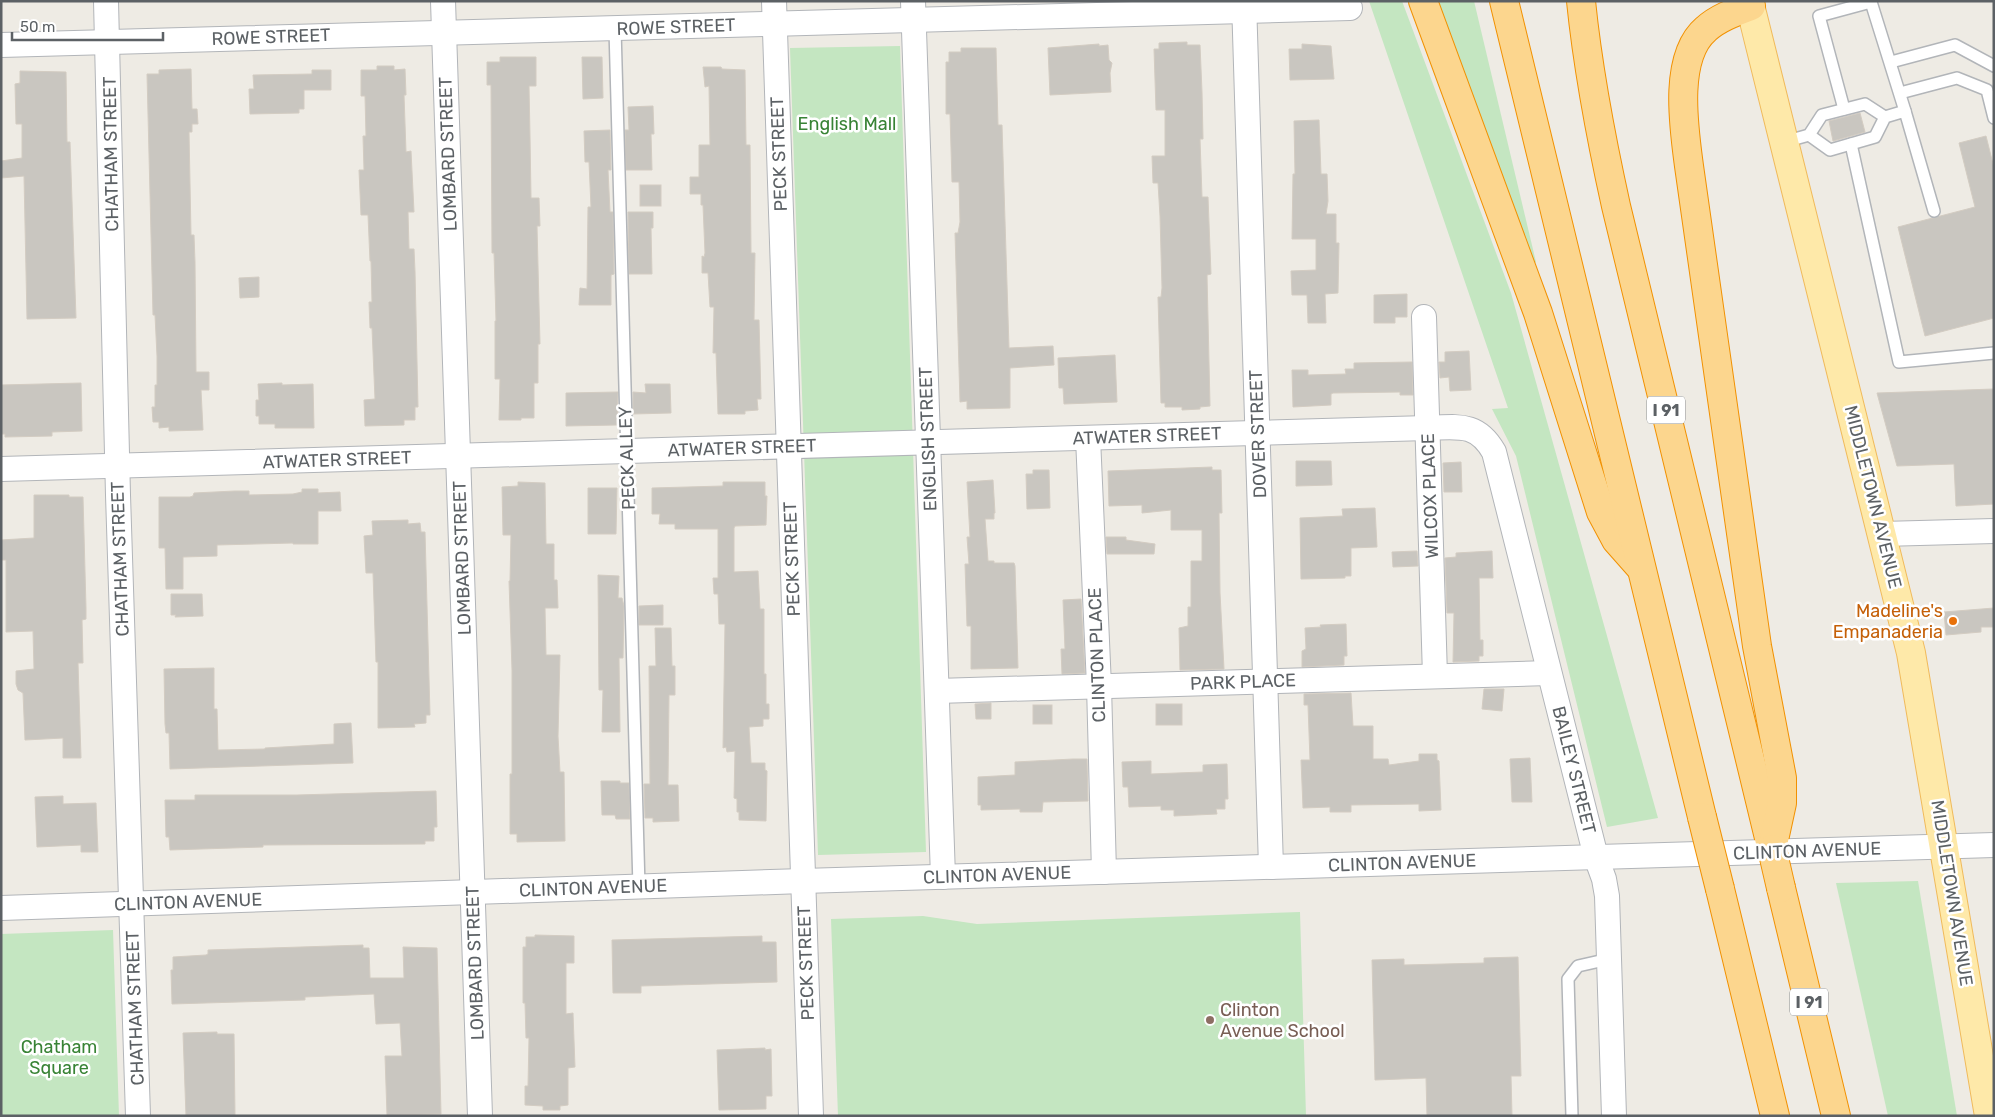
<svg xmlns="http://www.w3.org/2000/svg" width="1995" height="1117" font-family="Rubik,sans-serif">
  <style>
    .green { fill: #c4e6c1 }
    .building { fill: #c9c6c0; stroke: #d3ccc2 }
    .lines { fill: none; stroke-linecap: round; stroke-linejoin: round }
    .lane-casing { stroke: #b2b5b9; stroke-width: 14 }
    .street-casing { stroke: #b2b5b9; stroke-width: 26 }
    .primary-casing { stroke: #f0ba5b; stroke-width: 30 }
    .highway-casing { stroke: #f19102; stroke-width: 30 }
    .lane { stroke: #fff; stroke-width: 11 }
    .street { stroke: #fff; stroke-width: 24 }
    .primary { stroke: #fee9a9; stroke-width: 28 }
    .highway { stroke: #fcd68e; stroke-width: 28 }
    .highway-bridge-casing { stroke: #f19102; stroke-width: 30; stroke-linecap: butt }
    .highway-bridge { stroke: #fcd68e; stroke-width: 28 }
    .food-dot { fill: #e8710a; stroke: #fff; stroke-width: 2 }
    .education-dot { fill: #8d6e63; stroke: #fff; stroke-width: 2 }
    .labels { text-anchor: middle; stroke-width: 5; stroke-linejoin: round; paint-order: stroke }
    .shield { fill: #fff; stroke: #8d9093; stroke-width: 1 }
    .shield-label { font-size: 16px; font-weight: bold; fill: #5c6165 }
    .street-label { font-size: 18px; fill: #5c6165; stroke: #fff }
    .park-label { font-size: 18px; fill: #388335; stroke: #fff }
    .food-label { font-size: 18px; fill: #c56008; stroke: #fff; text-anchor: end }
    .education-label { font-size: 18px; fill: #785e54; stroke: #fff; text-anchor: start }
  </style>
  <rect width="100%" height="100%" fill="#eeebe4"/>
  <!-- green -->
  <g class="green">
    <polygon points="1369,1 1402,1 1511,293 1658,818 1607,827 1516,456 1492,409 1508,408"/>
    <polygon points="1436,1 1474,1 1536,262 1532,266"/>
    <polygon points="900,46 926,852 818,855 790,48"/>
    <polygon points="1918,881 1957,1116 1888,1116 1836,883"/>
    <polygon points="1300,912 1306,1116 838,1116 831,919 923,916 977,924"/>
    <polygon points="113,930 119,1116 1,1116 1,934"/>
  </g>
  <!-- building -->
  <g class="building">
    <polygon points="1187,42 1187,45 1200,45 1202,92 1203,139 1200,139 1202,197 1208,197 1211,274 1207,275 1210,406 1200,407 1200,409 1182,410 1182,407 1165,407 1165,403 1161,403 1158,297 1161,297 1162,288 1160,216 1158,183 1153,183 1152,156 1165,156 1165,110 1156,110 1154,49 1159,49 1159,43"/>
    <polygon points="1099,44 1099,46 1108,45 1109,60 1112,63 1110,73 1111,92 1050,95 1048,48"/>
    <polygon points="1302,44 1331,46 1334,79 1290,80 1289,49 1302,49"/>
    <polygon points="961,48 996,48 998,125 1002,125 1009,348 1053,346 1054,365 1010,368 1010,408 967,409 967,401 960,402 955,233 958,233 960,222 959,182 952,182 950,114 946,114 946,62 949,62 949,52 961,52"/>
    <polygon points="500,57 536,57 536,86 529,86 530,137 531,198 539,198 540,226 537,226 540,344 538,344 538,383 534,383 534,418 521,418 521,420 499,420 500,379 495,379 495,321 496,321 494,253 492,253 491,85 487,85 487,62 500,62"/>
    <polygon points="582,57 602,57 603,98 583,99"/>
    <polygon points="377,66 394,66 394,70 405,69 406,95 404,95 406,152 411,151 414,212 408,212 409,249 414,249 415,271 418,407 415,407 415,420 404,420 404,425 365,426 364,400 375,399 372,328 370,328 369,302 372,302 371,261 370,261 368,215 361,215 359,170 364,170 363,136 366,136 365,96 361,96 361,70 377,70"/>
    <polygon points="703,67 721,67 722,69 745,70 746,145 750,145 751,253 755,253 754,320 759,320 761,399 757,399 758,410 745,411 745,414 718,414 716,353 713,353 714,307 710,307 708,273 702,273 702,256 704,257 705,253 703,205 701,205 701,194 690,194 690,177 699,177 699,145 710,145 709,86 705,87"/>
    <polygon points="191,69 192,109 197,109 198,124 192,124 192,132 189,132 191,235 194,235 195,262 196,372 209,372 209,390 201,390 203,430 169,431 169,427 159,428 159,422 153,422 152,407 155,407 155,385 157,385 157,356 155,315 153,315 147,74 159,74 159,70"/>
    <polygon points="312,70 331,70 331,90 304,90 304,109 299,109 299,113 250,114 249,89 254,89 253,75 312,74"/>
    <polygon points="20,71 66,72 67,142 70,142 76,318 27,319 24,176 1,178 1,161 22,158 22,124 16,124 15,84 20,83"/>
    <polygon points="653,106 654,134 651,134 652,170 626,170 625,130 629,130 628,107"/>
    <polygon points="1860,113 1865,132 1833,141 1829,121"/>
    <polygon points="1319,120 1321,174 1327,174 1328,201 1326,214 1336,214 1336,243 1339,243 1338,293 1325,294 1326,323 1308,323 1307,295 1292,295 1291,271 1316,270 1316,239 1292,239 1293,174 1295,174 1294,121"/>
    <polygon points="610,130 611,170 608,170 610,212 613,212 614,274 611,275 611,305 579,305 580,288 587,289 588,207 591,207 589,162 585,162 584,131"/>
    <polygon points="1986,136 1994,168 1994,318 1925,336 1898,227 1975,207 1959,143"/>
    <rect x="640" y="185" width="21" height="21"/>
    <polygon points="628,212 653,212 653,228 651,228 652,274 629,274"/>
    <polygon points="259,277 259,297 240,298 239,278"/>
    <polygon points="1407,294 1407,317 1395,317 1395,323 1374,323 1374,295"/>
    <polygon points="1469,351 1471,390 1450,391 1449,377 1440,378 1439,362 1445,362 1445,352"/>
    <polygon points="1115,355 1117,402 1064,404 1063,388 1059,388 1058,358"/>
    <polygon points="1412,362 1413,395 1400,395 1400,392 1333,393 1331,394 1331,405 1293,407 1292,370 1308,370 1308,375 1346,374 1345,369 1354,369 1354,363"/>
    <polygon points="81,383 82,431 52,432 52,436 5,437 5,434 1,434 1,385"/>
    <polygon points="282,383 282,385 313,384 314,428 275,428 275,424 259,424 259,416 256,416 256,400 259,400 258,384"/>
    <polygon points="645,384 670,384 671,413 633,414 633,392 646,393"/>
    <polygon points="1994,389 1994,504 1956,506 1954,464 1897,466 1877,393"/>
    <polygon points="618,392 617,425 566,426 566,393"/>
    <polygon points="1296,461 1331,461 1332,485 1296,486"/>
    <polygon points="1461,462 1462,492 1444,492 1443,463"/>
    <polygon points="1212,467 1212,470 1221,470 1222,513 1219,513 1220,593 1224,669 1180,670 1179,628 1188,626 1188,607 1191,607 1191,561 1202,561 1202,530 1171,530 1171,510 1142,513 1142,505 1109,506 1108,471"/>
    <polygon points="1033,470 1049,470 1050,508 1027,509 1026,474 1033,474"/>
    <polygon points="993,480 995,513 994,513 994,519 985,519 988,561 994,561 994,563 1014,563 1015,566 1018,668 971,669 971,626 967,626 965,564 969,564 967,537 970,537 967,482"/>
    <polygon points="518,482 545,483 546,544 554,544 554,580 557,580 558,608 545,608 546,655 560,655 558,736 560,772 564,772 565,841 517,842 517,834 510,834 510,774 512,774 512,670 509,581 510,581 511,535 503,535 502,487 518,486"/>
    <polygon points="723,482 765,482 765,496 767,496 766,525 735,526 734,528 734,572 758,571 760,609 764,609 764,674 766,674 766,704 769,704 769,719 763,719 763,726 749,727 751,763 765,763 765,770 767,771 766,821 739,820 739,812 737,812 737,799 734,798 735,751 727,752 726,747 723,748 725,624 719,624 718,594 714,594 713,578 718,578 718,529 675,529 675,524 659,524 660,514 652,514 652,488 723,486"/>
    <polygon points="588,488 617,488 616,534 588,534"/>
    <polygon points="302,489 318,489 318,493 340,492 341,511 318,511 318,544 293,544 293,543 217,545 217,556 183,557 183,589 166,589 165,548 159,548 159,497 190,497 193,496 194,493 235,491 249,491 249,495 293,494 302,492"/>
    <polygon points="34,495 69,495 69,497 83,497 86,608 86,619 82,620 83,663 78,663 81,758 63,758 63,738 25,740 23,693 18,690 16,684 16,671 34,669 33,631 6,632 6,560 1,560 1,540 34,538"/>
    <polygon points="1375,508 1377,547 1351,548 1351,576 1345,576 1345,578 1301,579 1300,518 1343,516 1342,509"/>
    <polygon points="408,520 408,524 420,523 421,532 425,532 430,715 426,715 426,723 414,724 415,727 378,728 378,662 376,662 373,573 366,573 364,536 373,535 372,521"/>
    <polygon points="1106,537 1126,537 1126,540 1155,544 1154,554 1107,554"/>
    <polygon points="1417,551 1418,566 1393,567 1392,552"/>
    <polygon points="1492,551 1493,578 1479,578 1480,640 1483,640 1483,656 1479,656 1479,661 1453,662 1454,613 1447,613 1445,558 1456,557 1456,553"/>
    <polygon points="598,575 619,576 618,598 622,598 624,606 623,658 619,658 620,732 602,732 603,690 599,690"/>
    <polygon points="171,594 202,594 203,616 175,617 176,615 171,615"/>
    <polygon points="1081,599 1085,673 1062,674 1061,649 1065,649 1063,600"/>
    <polygon points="663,605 663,625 639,625 639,606"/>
    <polygon points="1994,608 1994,627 1981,627 1981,632 1946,635 1944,612"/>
    <polygon points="1346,624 1347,656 1344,656 1344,665 1302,667 1302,651 1306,649 1305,628 1321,627 1320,625"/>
    <polygon points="655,628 671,628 672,666 675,666 675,695 669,695 668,785 678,785 679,821 653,822 653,818 645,818 644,784 650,784 649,666 656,666"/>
    <polygon points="214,668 214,709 217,709 218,750 265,749 265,748 334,744 334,724 351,723 353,763 170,769 169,733 166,733 165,724 164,669"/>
    <polygon points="1484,689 1504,689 1502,711 1482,709"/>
    <polygon points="1351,693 1353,726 1373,726 1373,759 1388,759 1389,765 1419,761 1419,754 1437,754 1437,760 1439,761 1441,810 1419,811 1419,804 1351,805 1351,812 1330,812 1330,807 1303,808 1301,760 1310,760 1308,705 1304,705 1304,694"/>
    <polygon points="991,703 991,719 976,719 975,704"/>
    <rect x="1156" y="704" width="26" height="21"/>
    <rect x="1033" y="705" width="19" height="19"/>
    <polygon points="1530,758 1532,802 1512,802 1510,759"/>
    <polygon points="1073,759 1087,759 1088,801 1043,802 1042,812 1020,812 1020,809 981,810 981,805 978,805 978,777 1015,775 1015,762"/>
    <polygon points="1151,761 1151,774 1203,772 1203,765 1227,764 1228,799 1225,799 1225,809 1216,809 1217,814 1174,816 1174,810 1161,810 1161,806 1129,807 1128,787 1123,787 1122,762"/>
    <polygon points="601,781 620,781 620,783 629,783 630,819 616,819 615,815 602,815"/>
    <polygon points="436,791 437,827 434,827 434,841 425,841 425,844 263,845 263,847 170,850 169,837 166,837 165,800 195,800 195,795 297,795"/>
    <polygon points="63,796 63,804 96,803 98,852 81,852 81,845 37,847 35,797"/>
    <polygon points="535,935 574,936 574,963 566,963 566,1014 573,1013 575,1067 568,1068 568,1105 560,1106 560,1110 543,1110 543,1106 525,1105 525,1086 528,1086 529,1038 526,1038 525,1003 523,1003 523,947 526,947 526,937 535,937"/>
    <polygon points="762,936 762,942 776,942 777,982 641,986 641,993 613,993 612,940"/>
    <polygon points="363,945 363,948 369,948 370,978 404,978 403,947 437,948 441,1114 387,1115 385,1056 402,1056 400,1023 376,1024 374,994 305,997 305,1000 172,1004 171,970 173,970 173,957 206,955 208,954 208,950"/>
    <polygon points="1518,957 1521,1076 1511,1076 1512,1116 1427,1116 1426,1078 1375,1080 1372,960 1404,959 1404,965 1484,963 1484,958"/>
    <polygon points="217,1032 217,1034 234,1034 235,1116 186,1116 183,1033"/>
    <polygon points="765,1048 765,1050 771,1049 772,1096 766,1096 766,1109 719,1110 717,1050"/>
  </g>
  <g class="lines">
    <!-- lane casing -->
    <g class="lane-casing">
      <g id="lane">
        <polyline points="615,29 639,887"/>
        <polyline points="1891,62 1955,45 1994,66"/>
        <polyline points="1900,93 1957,78 1987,90 1994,118"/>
        <polyline points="1844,109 1819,16 1871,2 1905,111"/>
        <polyline points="1809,135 1830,150 1875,137 1885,117 1905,111 1934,211"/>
        <polyline points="1784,142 1809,135 1822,115 1865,104 1885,117"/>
        <polyline points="1851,144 1899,362 1994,353"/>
        <polyline points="1572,1116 1568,979 1578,966 1609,959"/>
      </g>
    </g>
    <!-- street casing -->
    <g class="street-casing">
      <g id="street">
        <polyline points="106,1 118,495 138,1116"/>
        <polyline points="443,1 480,1116"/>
        <polyline points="774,1 811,1116"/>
        <polyline points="913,1 943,877"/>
        <polyline points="1244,1 1271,867"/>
        <polyline points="1,45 1350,8"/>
        <polyline points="1424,317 1435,676"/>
        <polyline points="1088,438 1099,686 1104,872"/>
        <path d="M1,469L1427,428C1458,427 1477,422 1494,452L1596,857L1604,879L1607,896L1614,1116"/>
        <polyline points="1882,534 1994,531"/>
        <polyline points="937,691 1549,673"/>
        <polyline points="1,908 803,881 1994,845"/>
      </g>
    </g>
    <!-- primary casing -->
    <g class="primary-casing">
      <polyline id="primary" points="1749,1 1911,653 1989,1116"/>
    </g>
    <!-- highway casing -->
    <g class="highway-casing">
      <g id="highway">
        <polyline points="1423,1 1538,313 1601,512 1616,540 1639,566"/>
        <polyline points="1504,1 1702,817"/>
        <path d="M1581,1C1588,70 1601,138 1616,206L1770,842"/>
        <path d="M1751,6C1735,12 1718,18 1706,29C1673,57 1684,128 1689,166L1757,646L1782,778V803L1772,849"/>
        <polyline points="1781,888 1836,1116"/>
        <polyline points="1720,889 1775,1116"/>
      </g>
    </g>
    <!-- lane -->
    <use href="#lane" class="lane"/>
    <!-- street -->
    <use href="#street" class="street"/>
    <!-- primary -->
    <use href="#primary" class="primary"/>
    <!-- highway -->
    <use href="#highway" class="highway"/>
    <!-- highway-bridge casing -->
    <g class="highway-bridge-casing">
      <g id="highway-bridge">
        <polyline points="1702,817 1720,889"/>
        <polyline points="1772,849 1781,888"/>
      </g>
    </g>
    <!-- highway-bridge -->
    <use href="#highway-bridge" class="highway-bridge"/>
  </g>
  <!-- markers -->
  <circle class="food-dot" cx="1953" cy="621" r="5"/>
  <circle class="education-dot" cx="1210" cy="1020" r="5"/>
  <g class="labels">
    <!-- shield labels -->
    <g class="shield">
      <rect x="1647" y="396.5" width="38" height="27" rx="4"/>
      <rect x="1790" y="988.5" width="38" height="27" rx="4"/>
    </g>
    <g class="shield-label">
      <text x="1666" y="416">I 91</text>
      <text x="1809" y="1008">I 91</text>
    </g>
    <!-- street labels -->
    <g class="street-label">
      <text transform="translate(676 27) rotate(-2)" y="6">ROWE STREET</text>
      <text transform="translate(271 37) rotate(-2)" y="6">ROWE STREET</text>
      <text transform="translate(111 154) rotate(-91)" y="6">CHATHAM STREET</text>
      <text transform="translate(448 154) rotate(-92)" y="6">LOMBARD STREET</text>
      <text transform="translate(779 154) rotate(-92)" y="6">PECK STREET</text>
      <text transform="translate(1258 434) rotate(-92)" y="6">DOVER STREET</text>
      <text transform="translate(1147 436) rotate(-2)" y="6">ATWATER STREET</text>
      <text transform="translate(928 439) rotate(-92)" y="6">ENGLISH STREET</text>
      <text transform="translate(742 448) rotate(-2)" y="6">ATWATER STREET</text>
      <text transform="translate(627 458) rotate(-92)" y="6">PECK ALLEY</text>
      <text transform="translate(337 460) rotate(-2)" y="6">ATWATER STREET</text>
      <text transform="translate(1430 496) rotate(-92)" y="6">WILCOX PLACE</text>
      <text transform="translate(1873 497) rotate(76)" y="6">MIDDLETOWN AVENUE</text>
      <text transform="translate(462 558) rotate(-92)" y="6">LOMBARD STREET</text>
      <text transform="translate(120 559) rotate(-92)" y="6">CHATHAM STREET</text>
      <text transform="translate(792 559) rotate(-92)" y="6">PECK STREET</text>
      <text transform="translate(1097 655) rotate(-92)" y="6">CLINTON PLACE</text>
      <text transform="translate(1243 682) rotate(-2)" y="6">PARK PLACE</text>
      <text transform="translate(1574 770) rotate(76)" y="6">BAILEY STREET</text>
      <text transform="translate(1807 851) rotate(-2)" y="6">CLINTON AVENUE</text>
      <text transform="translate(1402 863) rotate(-2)" y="6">CLINTON AVENUE</text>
      <text transform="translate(997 875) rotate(-2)" y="6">CLINTON AVENUE</text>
      <text transform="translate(593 888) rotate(-2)" y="6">CLINTON AVENUE</text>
      <text transform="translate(1952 893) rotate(81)" y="6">MIDDLETOWN AVENUE</text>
      <text transform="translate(188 902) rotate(-2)" y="6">CLINTON AVENUE</text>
      <text transform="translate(475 963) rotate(-92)" y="6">LOMBARD STREET</text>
      <text transform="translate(806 963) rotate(-92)" y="6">PECK STREET</text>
      <text transform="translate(135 1008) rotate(-92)" y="6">CHATHAM STREET</text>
    </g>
    <!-- park labels -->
    <g class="park-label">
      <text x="847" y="130">English Mall</text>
      <text x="59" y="1053">Chatham<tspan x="59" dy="21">Square</tspan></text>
    </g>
    <!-- food labels -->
    <g class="food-label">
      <text x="1943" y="617">Madeline's<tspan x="1943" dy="21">Empanaderia</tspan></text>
    </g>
    <!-- education labels -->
    <g class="education-label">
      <text x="1220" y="1016">Clinton<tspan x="1220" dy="21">Avenue School</tspan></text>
    </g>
  </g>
  <!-- border -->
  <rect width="1995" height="1117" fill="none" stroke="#5c6165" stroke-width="5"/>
  <!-- scale -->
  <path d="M12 32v8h151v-8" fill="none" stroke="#5c6165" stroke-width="2.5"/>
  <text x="20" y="32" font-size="15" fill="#5c6165" stroke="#ffffff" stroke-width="4" paint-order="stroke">50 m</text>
</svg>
